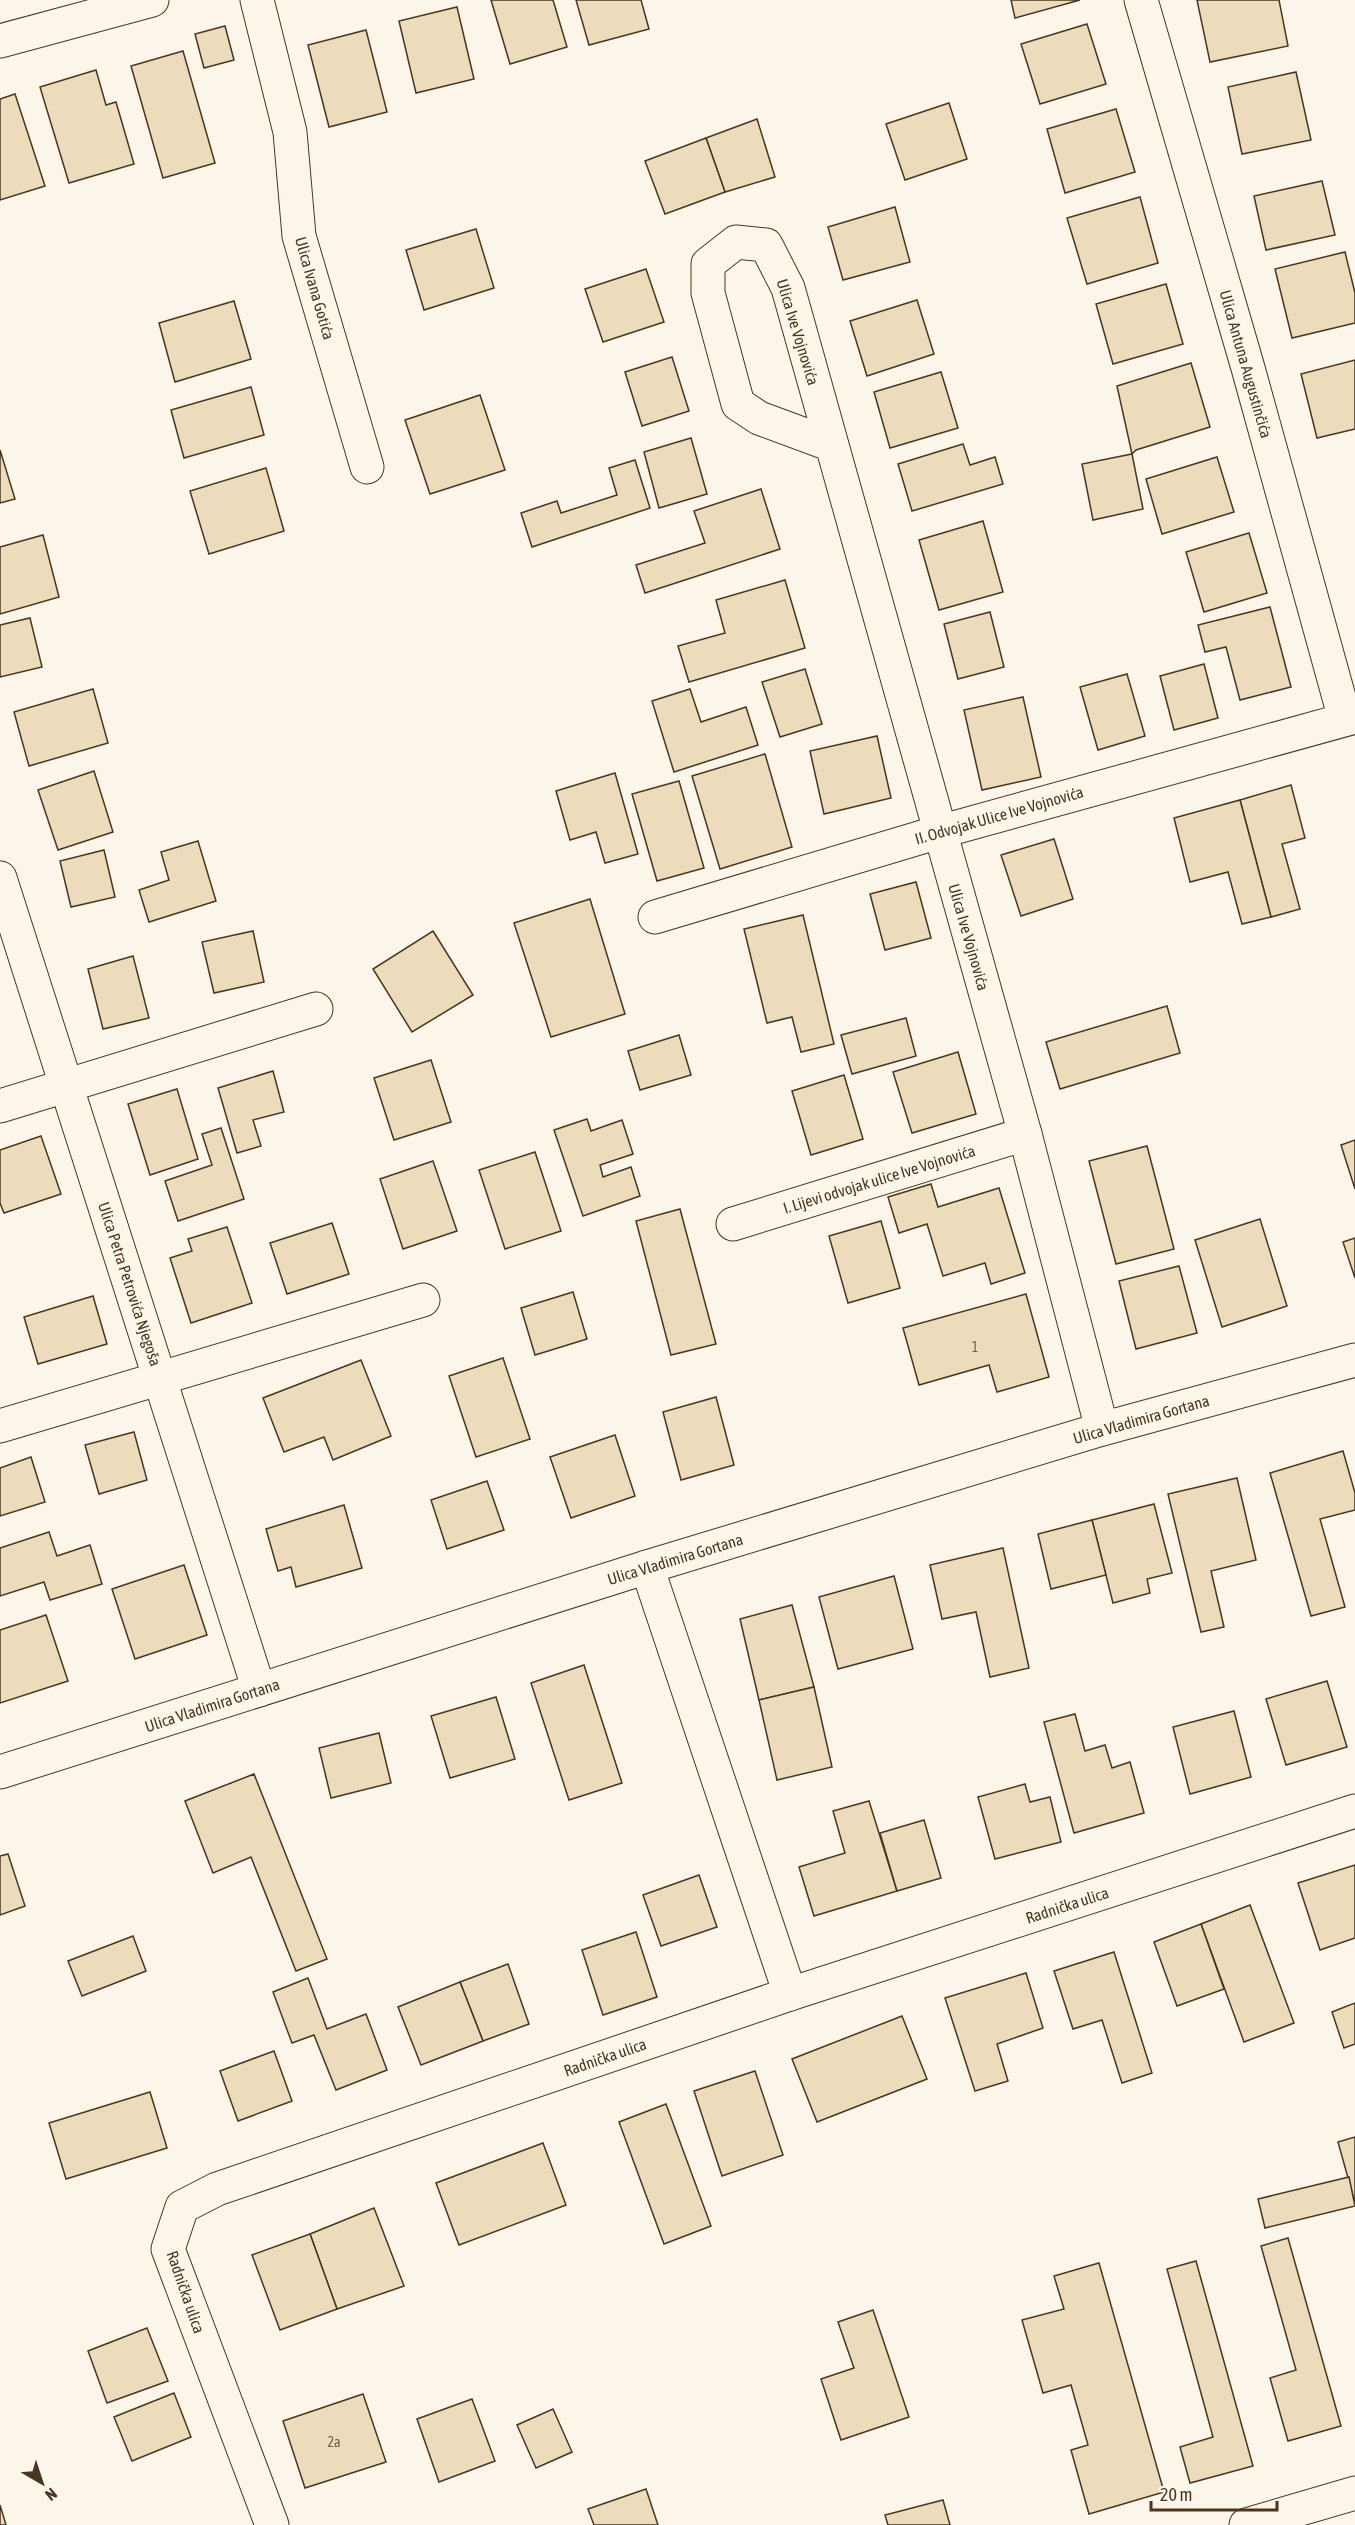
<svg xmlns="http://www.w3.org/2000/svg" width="1355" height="2525" font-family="'Asap Condensed',sans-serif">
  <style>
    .building { fill: #ecdcbc; stroke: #4a3520; stroke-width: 1.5 }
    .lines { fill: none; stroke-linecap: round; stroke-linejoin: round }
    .minor-casing { stroke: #4a3520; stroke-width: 35 }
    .major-casing { stroke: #4a3520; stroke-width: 35 }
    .minor { stroke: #fbf6e9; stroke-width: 33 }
    .major { stroke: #fbf6e9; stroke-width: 33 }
    .labels { text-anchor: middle; stroke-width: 4.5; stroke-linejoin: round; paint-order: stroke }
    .number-label { font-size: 14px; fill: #725f47 }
    .street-label { font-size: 16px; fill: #4a3520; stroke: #fbf6e9 }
  </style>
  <rect width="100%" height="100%" fill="#fbf6e9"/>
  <!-- building -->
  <g class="building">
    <polygon points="491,0 553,0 567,47 510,64"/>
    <polygon points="576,0 641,0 649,29 589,45"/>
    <polygon points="1011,0 1080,0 1015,18"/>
    <polygon points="1197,0 1279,0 1288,46 1210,62"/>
    <polygon points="457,7 474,79 416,93 399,21"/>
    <polygon points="1087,24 1106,84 1040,104 1021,44"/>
    <polygon points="225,26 234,60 204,68 195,34"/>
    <polygon points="366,30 387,112 329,127 308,45"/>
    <polygon points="183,51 215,163 163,178 131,66"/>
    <polygon points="96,70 106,105 116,102 134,164 69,183 40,87"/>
    <polygon points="1296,72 1311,140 1242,154 1228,87"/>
    <polygon points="15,94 45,186 0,200 0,99"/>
    <polygon points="949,103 967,159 905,180 886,124"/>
    <polygon points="1116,109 1135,172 1065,193 1047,129"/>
    <polygon points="757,119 775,177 725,192 706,138"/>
    <polygon points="706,138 725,192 665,214 645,161"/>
    <polygon points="1322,181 1335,235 1266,250 1254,196"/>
    <polygon points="1140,197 1158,263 1087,284 1067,218"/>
    <polygon points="895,207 910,262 843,280 828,227"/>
    <polygon points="476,229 494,288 424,310 406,250"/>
    <polygon points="1345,252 1355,293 1355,323 1292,338 1275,269"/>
    <polygon points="646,269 664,322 603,342 585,289"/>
    <polygon points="1166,284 1183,344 1113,364 1096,304"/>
    <polygon points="917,300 934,354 867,376 850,321"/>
    <polygon points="234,301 251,359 175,382 159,323"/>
    <polygon points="672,357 689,411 642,426 625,372"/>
    <polygon points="1355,360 1355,429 1317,438 1301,374"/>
    <polygon points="1191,363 1210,427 1136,450 1132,454 1117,386"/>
    <polygon points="941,372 958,428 890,448 874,392"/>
    <polygon points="251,387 264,435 184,458 171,410"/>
    <polygon points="480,395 505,470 430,494 405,420"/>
    <polygon points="691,438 707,494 659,508 644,452"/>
    <polygon points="963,444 970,465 995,457 1003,484 912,511 898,464"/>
    <polygon points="0,450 15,499 0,503"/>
    <polygon points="1132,454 1143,509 1093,520 1082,464"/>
    <polygon points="1217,457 1234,512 1162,534 1146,479"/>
    <polygon points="635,460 650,508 532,547 521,513 557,501 561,513 617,495 609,468"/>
    <polygon points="266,468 284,531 209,554 190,491"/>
    <polygon points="761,489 780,549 645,593 636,565 705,543 694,511"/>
    <polygon points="983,521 1003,592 939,610 919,540"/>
    <polygon points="1249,533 1267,593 1204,612 1186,552"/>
    <polygon points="43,535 59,597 0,614 0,547"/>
    <polygon points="785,580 805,648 689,682 678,646 725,633 716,600"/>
    <polygon points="1270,607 1291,687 1240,700 1226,647 1205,652 1198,625"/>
    <polygon points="990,612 1004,667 958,679 944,624"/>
    <polygon points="30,618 42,667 0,677 0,625"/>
    <polygon points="1204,664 1218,718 1174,730 1160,676"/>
    <polygon points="805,669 822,724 780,737 762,682"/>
    <polygon points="1127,674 1145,736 1098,750 1080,687"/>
    <polygon points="93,689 108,743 29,766 14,712"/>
    <polygon points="690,689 701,722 746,707 758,745 674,772 652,701"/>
    <polygon points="1023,697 1041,777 982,790 964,710"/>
    <polygon points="877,736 891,798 824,814 810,751"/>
    <polygon points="765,754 792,847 720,869 692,776"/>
    <polygon points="94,771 113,832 58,850 38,790"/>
    <polygon points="615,773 638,854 605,863 596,832 570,840 556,791"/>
    <polygon points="679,781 704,868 657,881 632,794"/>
    <polygon points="1291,785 1305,838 1282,844 1300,909 1271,917 1240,800"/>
    <polygon points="1240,800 1271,917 1242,924 1228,872 1190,882 1174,818"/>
    <polygon points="1054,839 1073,899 1021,916 1001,855"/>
    <polygon points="198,841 216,901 149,922 139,890 169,880 161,852"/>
    <polygon points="104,850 115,897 71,907 60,861"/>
    <polygon points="916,882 931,938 885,950 870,894"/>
    <polygon points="590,899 625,1014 551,1037 514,923"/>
    <polygon points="803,915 834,1044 801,1052 792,1017 767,1023 744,929"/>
    <polygon points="253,931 264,982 214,993 202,942"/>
    <polygon points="433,931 473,995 412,1032 373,969"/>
    <polygon points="133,956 149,1018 103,1029 88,969"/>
    <polygon points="1167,1006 1180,1053 1060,1089 1046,1042"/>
    <polygon points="906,1018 916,1056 852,1074 841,1035"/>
    <polygon points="679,1035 691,1075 640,1090 628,1051"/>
    <polygon points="958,1052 976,1114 912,1133 893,1072"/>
    <polygon points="431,1060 451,1122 394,1140 374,1078"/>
    <polygon points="273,1071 284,1112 253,1120 261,1146 237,1153 218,1088"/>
    <polygon points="844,1075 863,1139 811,1155 792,1091"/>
    <polygon points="177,1089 198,1159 150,1175 128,1104"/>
    <polygon points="587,1119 591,1131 622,1120 633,1154 600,1165 603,1177 631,1167 640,1196 583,1216 554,1130"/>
    <polygon points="221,1128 244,1199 178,1221 165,1181 212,1165 202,1134"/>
    <polygon points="41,1136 61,1194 4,1213 0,1203 0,1150"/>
    <polygon points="1355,1140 1355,1189 1341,1145"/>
    <polygon points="1147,1146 1174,1249 1116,1264 1089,1161"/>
    <polygon points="535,1152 561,1231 505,1249 479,1170"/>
    <polygon points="433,1161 457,1231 403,1249 380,1179"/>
    <polygon points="931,1184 938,1207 999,1188 1025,1273 991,1284 985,1263 943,1276 927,1224 899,1233 888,1197"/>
    <polygon points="680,1209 716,1344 671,1355 636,1221"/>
    <polygon points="1260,1219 1287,1306 1222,1327 1195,1240"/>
    <polygon points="881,1221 900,1288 848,1303 829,1236"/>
    <polygon points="332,1223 349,1274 287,1294 270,1243"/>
    <polygon points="227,1227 252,1303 191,1323 170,1258 192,1251 188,1239"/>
    <polygon points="1355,1238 1355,1278 1343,1242"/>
    <polygon points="1179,1266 1197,1333 1136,1349 1119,1281"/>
    <polygon points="573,1292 587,1339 535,1355 521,1308"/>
    <polygon points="1026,1294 1049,1377 997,1392 989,1365 919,1385 903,1328"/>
    <polygon points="93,1296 107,1344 38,1364 24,1317"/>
    <polygon points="503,1358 530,1439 476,1457 449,1376"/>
    <polygon points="361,1360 391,1436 333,1460 324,1437 284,1452 263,1398"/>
    <polygon points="716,1397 734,1465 681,1480 663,1412"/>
    <polygon points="134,1432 147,1480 99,1494 85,1445"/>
    <polygon points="615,1435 635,1496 571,1518 550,1457"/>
    <polygon points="1343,1451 1355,1493 1355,1510 1320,1519 1345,1607 1311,1616 1270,1473"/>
    <polygon points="31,1457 45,1502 0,1516 0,1468"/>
    <polygon points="1237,1478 1256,1560 1211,1571 1224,1627 1201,1632 1168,1494"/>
    <polygon points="487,1481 504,1530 447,1549 431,1500"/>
    <polygon points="1154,1504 1172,1573 1147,1579 1150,1593 1113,1603 1092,1520"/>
    <polygon points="344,1505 362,1568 296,1587 291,1567 278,1571 266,1529"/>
    <polygon points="1092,1520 1106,1575 1051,1589 1038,1534"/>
    <polygon points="49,1532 57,1556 90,1545 102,1584 50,1600 44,1582 0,1596 0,1548"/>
    <polygon points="1003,1548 1029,1668 990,1677 976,1612 942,1619 930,1565"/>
    <polygon points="184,1565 207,1635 135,1659 112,1589"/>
    <polygon points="894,1576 913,1649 838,1669 819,1597"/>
    <polygon points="792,1605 814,1687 759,1700 740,1619"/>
    <polygon points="46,1615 68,1681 0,1703 0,1630"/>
    <polygon points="584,1665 622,1783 569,1800 531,1683"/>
    <polygon points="1327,1681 1347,1747 1286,1765 1266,1699"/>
    <polygon points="814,1687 832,1767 777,1780 759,1700"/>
    <polygon points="496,1697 515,1759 450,1778 431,1716"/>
    <polygon points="1234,1711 1251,1777 1190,1794 1173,1727"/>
    <polygon points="1075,1714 1085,1751 1105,1745 1112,1768 1130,1762 1144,1813 1074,1833 1044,1722"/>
    <polygon points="379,1733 391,1783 331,1798 319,1748"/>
    <polygon points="254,1774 327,1959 296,1971 251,1857 213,1873 185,1801"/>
    <polygon points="1025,1784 1030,1802 1050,1797 1061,1842 995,1859 978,1797"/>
    <polygon points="869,1801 897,1891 814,1916 799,1867 845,1853 833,1811"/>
    <polygon points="924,1820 941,1878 897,1891 880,1833"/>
    <polygon points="8,1854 25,1906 0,1915 0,1856"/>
    <polygon points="1355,1865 1355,1938 1320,1950 1298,1883"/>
    <polygon points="699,1875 717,1927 661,1946 643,1895"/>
    <polygon points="1250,1905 1294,2023 1244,2042 1201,1924"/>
    <polygon points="1201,1924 1224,1989 1177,2006 1154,1942"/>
    <polygon points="636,1932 657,1997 603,2015 582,1950"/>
    <polygon points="133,1936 146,1971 82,1996 68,1961"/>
    <polygon points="1114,1952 1152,2073 1122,2083 1102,2020 1073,2029 1054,1971"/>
    <polygon points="508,1964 529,2024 483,2041 460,1982"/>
    <polygon points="1026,1973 1043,2028 997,2044 1008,2081 975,2091 945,1998"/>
    <polygon points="308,1978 327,2029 366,2014 387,2070 336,2090 314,2035 292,2043 273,1992"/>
    <polygon points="460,1982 483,2041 421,2065 398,2007"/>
    <polygon points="1355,2003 1355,2044 1344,2048 1332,2012"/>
    <polygon points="902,2016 927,2079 817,2122 792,2059"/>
    <polygon points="274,2051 292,2101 238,2121 220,2071"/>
    <polygon points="755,2071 783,2155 722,2176 694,2091"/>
    <polygon points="150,2092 167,2148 66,2179 49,2123"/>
    <polygon points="666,2104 711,2226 664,2244 619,2122"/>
    <polygon points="1355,2137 1355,2203 1338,2142"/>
    <polygon points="543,2143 566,2205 459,2245 436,2183"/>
    <polygon points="1349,2177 1355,2206 1265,2228 1258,2199"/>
    <polygon points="374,2208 404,2286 337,2309 310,2234"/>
    <polygon points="310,2234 337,2309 280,2330 252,2255"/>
    <polygon points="1288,2238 1341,2426 1288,2441 1270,2378 1296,2370 1261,2246"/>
    <polygon points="1196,2261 1253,2466 1190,2483 1180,2447 1213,2437 1167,2269"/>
    <polygon points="1099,2263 1164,2492 1089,2514 1071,2450 1088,2445 1071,2385 1043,2393 1022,2320 1064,2309 1054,2276"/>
    <polygon points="873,2310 909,2417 841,2440 821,2379 854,2368 838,2322"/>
    <polygon points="147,2328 168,2381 107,2403 88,2351"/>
    <polygon points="174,2393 191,2437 132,2461 114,2417"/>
    <polygon points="363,2394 386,2462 305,2488 283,2421"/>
    <polygon points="472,2399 495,2461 439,2482 417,2419"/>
    <polygon points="553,2409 572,2452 536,2468 517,2425"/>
    <polygon points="646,2489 658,2525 594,2525 588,2509"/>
    <polygon points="943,2500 950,2525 888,2525 885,2515"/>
    <polygon points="0,2505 6,2525 0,2525"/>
  </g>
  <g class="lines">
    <!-- minor casing -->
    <g class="minor-casing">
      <g id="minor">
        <polyline points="257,0 290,132 299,236 367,467"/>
        <polyline points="1141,0 1248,368 1345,719"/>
        <polyline points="0,41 152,0"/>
        <polyline points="832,445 759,418 738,404 708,293 708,264 736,242 766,245 788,288 1025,1134 1102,1429"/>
        <polyline points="0,878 259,1690"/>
        <polyline points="655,917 939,832 1355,717"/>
        <polyline points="0,1106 316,1009"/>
        <polyline points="733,1224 1025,1134"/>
        <polyline points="0,1426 423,1300"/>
        <polyline points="647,1567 790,1994"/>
        <polyline points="0,1772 647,1567 1102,1429 1355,1360"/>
        <polyline points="272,2525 168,2249 182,2207 217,2189 790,1994 1355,1811"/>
      </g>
    </g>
    <!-- major casing -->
    <g class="major-casing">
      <polyline id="major" points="1246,2525 1355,2493"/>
    </g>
    <!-- minor -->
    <use href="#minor" class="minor"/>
    <!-- major -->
    <use href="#major" class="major"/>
  </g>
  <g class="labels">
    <!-- number labels -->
    <g class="number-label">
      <text x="975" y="1352">1</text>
      <text x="334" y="2447">2a</text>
    </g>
    <!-- street labels -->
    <g class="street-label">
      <text transform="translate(315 288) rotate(74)" y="6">Ulica Ivana Gotića</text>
      <text transform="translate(798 332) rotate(73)" y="6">Ulica Ive Vojnovića</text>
      <text transform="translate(1246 364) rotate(74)" y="6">Ulica Antuna Augustinčića</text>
      <text transform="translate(999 815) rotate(-16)" y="6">II. Odvojak Ulice Ive Vojnovića</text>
      <text transform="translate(969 937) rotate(74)" y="6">Ulica Ive Vojnovića</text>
      <text transform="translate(879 1179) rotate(-17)" y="6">I. Lijevi odvojak ulice Ive Vojnovića</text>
      <text transform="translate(130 1284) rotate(72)" y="6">Ulica Petra Petrovića Njegoša</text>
      <text transform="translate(1141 1419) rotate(-16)" y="6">Ulica Vladimira Gortana</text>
      <text transform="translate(675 1559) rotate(-17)" y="6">Ulica Vladimira Gortana</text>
      <text transform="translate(212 1705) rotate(-18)" y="6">Ulica Vladimira Gortana</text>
      <text transform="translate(1067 1905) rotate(-18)" y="6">Radnička ulica</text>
      <text transform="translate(605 2057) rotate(-19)" y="6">Radnička ulica</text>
      <text transform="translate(186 2292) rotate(71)" y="6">Radnička ulica</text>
    </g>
  </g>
  <!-- north arrow -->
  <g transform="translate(42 2483) rotate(141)" stroke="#fbf6e9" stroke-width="4.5" paint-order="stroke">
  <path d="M0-4.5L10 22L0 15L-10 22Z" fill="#4a3520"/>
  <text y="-9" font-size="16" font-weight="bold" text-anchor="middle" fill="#4a3520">N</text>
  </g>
  <!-- scale -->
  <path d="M1151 2501v9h126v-9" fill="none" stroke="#4a3520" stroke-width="3"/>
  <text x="1160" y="2501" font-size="18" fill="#4a3520" stroke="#fbf6e9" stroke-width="4.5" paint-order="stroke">20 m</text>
</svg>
